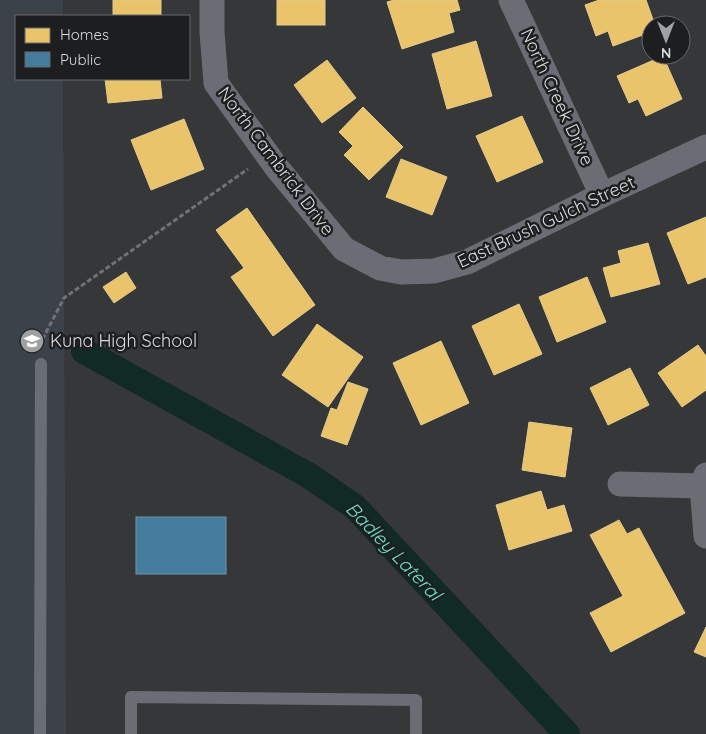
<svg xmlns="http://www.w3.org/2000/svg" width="706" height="734" font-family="Quicksand,sans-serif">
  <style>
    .built { fill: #3c4348 }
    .homes { fill: #e9c46a; stroke: #e4cb8c }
    .public { fill: #457b9d; stroke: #7198b0 }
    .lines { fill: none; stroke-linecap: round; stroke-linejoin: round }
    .canal { stroke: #122a25; stroke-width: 26 }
    .path { stroke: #707277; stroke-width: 3; stroke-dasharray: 5 2.5; stroke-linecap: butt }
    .service { stroke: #6b6d74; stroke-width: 12 }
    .minor { stroke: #6b6d74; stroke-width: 25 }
    .labels { text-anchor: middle; stroke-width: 5; stroke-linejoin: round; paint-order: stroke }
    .street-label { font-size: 18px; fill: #d8dadb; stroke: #1d1e1f }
    .poi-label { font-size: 18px; fill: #d8dadb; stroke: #1d1e1f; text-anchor: start }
    .water-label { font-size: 19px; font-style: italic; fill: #69e1c8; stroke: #1d1e1f }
  </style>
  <rect width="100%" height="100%" fill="#353738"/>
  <!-- built -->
  <polygon class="built" points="0,0 63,0 63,16 16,16 16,79 63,79 66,734 0,734"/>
  <!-- homes -->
  <g class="homes">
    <rect x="113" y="0" width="48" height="16"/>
    <rect x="277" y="0" width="48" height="25"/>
    <polygon points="394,0 457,0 460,10 449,13 454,32 402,49 387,2"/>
    <polygon points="599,0 646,0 655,25 651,25 651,32 613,46 608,31 596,36 585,5"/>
    <polygon points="476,41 492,96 447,109 432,54"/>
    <polygon points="663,56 682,99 646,116 638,99 629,103 617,76"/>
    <polygon points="327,60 356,98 322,123 294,85"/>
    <polygon points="105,79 160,79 162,98 108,103"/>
    <polygon points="363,107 403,147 369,180 344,155 353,146 339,132"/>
    <polygon points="522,116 543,162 497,182 476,136"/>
    <polygon points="184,119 204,169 151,190 131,140"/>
    <polygon points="401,159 447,177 432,215 386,197"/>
    <polygon points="247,208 315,305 273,336 231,277 244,268 216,230"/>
    <polygon points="706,217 706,277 688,284 667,233"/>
    <polygon points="648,243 660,284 611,297 603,268 621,263 618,251"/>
    <polygon points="126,272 136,288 114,303 103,287"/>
    <polygon points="587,277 606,322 557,342 539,297"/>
    <polygon points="519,304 542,354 494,375 472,326"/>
    <polygon points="317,324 363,357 328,407 282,375"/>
    <polygon points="441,341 469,403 421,425 393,363"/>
    <polygon points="698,345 706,356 706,390 682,407 658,373"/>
    <polygon points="630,368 649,405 608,425 590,388"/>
    <polygon points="348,382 368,389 347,445 321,436 331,408 337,410"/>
    <polygon points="529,422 572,428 565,477 522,470"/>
    <polygon points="541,491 547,510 564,505 572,531 509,550 496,505"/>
    <polygon points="619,520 627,534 639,528 685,613 611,652 590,613 623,596 590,535"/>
    <polygon points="706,627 706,657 694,652"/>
  </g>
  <!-- public -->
  <rect class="public" x="136" y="517" width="90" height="57"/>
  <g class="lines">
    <!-- canal -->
    <polyline class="canal" points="84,351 308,475 355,507 567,734"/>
    <!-- path -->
    <polyline class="path" points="39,346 64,298 248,169"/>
    <!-- service -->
    <g class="service">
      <polyline points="40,734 41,364"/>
      <polyline points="131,734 131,697 416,700 416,734"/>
    </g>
    <!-- minor -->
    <g class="minor">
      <polyline points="212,0 212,32 216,83 277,168 344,249 380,268 401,272 434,271 467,262 602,195 706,147"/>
      <polyline points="511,0 602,195"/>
      <polyline points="620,484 702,486 706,475"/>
      <polyline points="702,486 706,536"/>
    </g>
  </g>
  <!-- icons -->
  <defs>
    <g id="school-disc" transform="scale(1.25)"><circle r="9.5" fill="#9fa1a2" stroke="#1d1e1f"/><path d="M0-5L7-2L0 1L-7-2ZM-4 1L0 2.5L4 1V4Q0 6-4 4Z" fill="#fff"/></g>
  </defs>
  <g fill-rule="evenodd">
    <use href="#school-disc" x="32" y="341"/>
  </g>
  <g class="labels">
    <!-- street labels -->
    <g class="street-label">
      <text transform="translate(557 97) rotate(65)" y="6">North Creek Drive</text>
      <text transform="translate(276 161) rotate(53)" y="6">North Cambrick Drive</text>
      <text transform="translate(546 222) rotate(-25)" y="6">East Brush Gulch Street</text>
    </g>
    <!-- poi labels -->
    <g class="poi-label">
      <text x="50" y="347">Kuna High School</text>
    </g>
    <!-- water labels -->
    <g class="water-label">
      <text transform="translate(394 551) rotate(46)" y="7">Badley Lateral</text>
    </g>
  </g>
  <!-- legend -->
  <rect x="15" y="15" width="175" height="65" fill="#1d1e1f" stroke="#68696a"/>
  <rect x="25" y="28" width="25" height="15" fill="#e9c46a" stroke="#68696a"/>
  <text x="60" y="40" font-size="15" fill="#d8dadb">Homes</text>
  <rect x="25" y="52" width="25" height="15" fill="#457b9d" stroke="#68696a"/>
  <text x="60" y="65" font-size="15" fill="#d8dadb">Public</text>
  <!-- north arrow -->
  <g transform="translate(666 40) rotate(180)"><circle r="24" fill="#1d1e1f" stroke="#68696a"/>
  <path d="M0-4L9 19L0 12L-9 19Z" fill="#9fa1a2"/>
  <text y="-8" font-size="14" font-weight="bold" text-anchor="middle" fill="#d8dadb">N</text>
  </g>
</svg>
